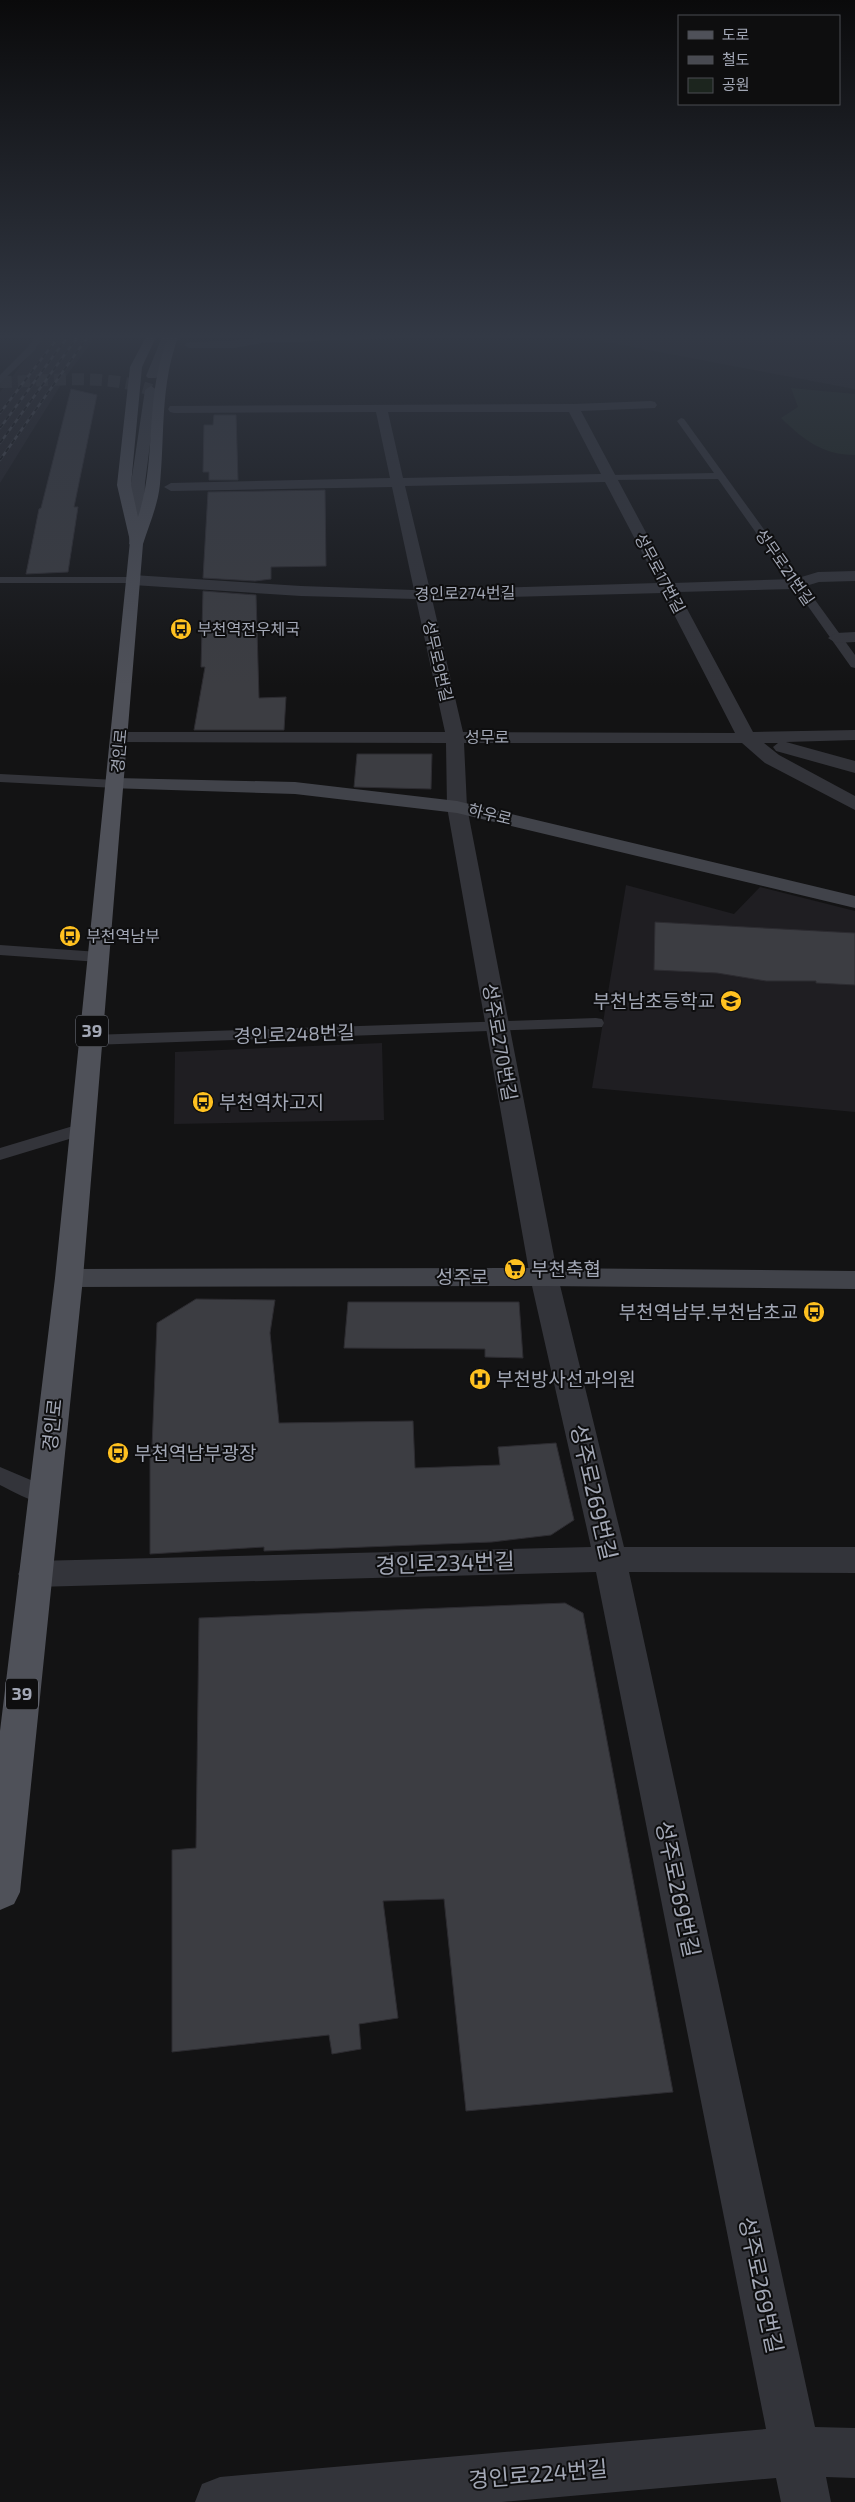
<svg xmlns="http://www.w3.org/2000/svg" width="855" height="2502" font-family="'Exo 2','Noto Sans KR',sans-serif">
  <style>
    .built { fill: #1f1e22 }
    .green { fill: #1c251e }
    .building { fill: #3c3d42; stroke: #2d2c31 }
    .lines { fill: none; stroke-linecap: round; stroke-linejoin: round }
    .secondary-tunnel { stroke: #303134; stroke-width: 12; stroke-dasharray: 12 6; stroke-linecap: butt }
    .lane { fill: #33343a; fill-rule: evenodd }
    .street { fill: #33343a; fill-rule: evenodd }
    .secondary { fill: #41434a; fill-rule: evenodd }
    .primary { fill: #4f5159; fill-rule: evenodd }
    .rail-casing { stroke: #484a51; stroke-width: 2.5 }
    .rail { stroke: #0e0e0f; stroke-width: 2; stroke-dasharray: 5; stroke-linecap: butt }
    .labels { text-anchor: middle; stroke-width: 4; stroke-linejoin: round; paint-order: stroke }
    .far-street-label { font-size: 16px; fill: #a3a8b6; stroke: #0e0e0f }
    .far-poi-label { font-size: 16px; fill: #a3a8b6; stroke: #0e0e0f; text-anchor: start }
    .shield { fill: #0e0e0f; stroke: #767a84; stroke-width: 1 }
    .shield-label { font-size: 18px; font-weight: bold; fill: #a3a8b6 }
    .poi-label { font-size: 19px; fill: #a3a8b6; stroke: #0e0e0f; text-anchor: start }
    .street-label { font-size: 19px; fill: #a3a8b6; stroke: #0e0e0f }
    .near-street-label { font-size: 22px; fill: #a3a8b6; stroke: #0e0e0f }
  </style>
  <rect width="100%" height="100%" fill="#131314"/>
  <!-- built -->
  <g class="built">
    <polygon points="45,335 97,335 67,375 0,483 0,392"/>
    <polygon points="570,335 855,335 855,389 854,389"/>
    <polygon points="626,885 734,914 760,887 855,911 855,1112 592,1088"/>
    <polygon points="382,1043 384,1120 174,1124 175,1052"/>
  </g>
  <!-- green -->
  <path class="green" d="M791,388L855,394V455C822,455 803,439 781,418L798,407Z"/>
  <!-- building -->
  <g class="building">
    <polygon points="71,389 97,395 74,507 78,507 68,572 26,574 39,509 41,508"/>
    <polygon points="214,415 236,415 238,480 209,480 209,472 203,472 204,425 213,425"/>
    <polygon points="325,490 326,566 271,567 271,579 255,581 203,578 208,492"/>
    <polygon points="203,591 256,595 259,698 286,697 284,730 194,730 205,667 201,667"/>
    <polygon points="357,754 432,754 431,789 354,787"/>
    <polygon points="655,922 855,933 855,985 816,983 816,981 766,981 717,973 654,970"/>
    <polygon points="196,1299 275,1300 270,1333 279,1423 413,1421 415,1468 500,1465 498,1447 556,1443 574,1520 551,1535 492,1542 264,1551 264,1547 150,1554 150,1447 152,1447 157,1323"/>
    <polygon points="348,1302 519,1302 523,1358 485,1357 485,1349 344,1348"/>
    <polygon points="565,1603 583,1613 673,2092 466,2111 444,1899 383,1901 398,2018 359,2024 361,2049 332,2054 329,2035 172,2052 172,1850 196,1848 199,1618"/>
  </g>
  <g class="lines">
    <!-- secondary-tunnel -->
    <path class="secondary-tunnel" d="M0,382C49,381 105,373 151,390"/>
    <!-- lane -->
    <g class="lane">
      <polygon points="36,335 44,335 34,351 0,383 0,375 28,347"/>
      <polygon points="681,418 684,419 855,655 855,668 851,667 718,479 607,480 605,478 610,475 714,473 677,421"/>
      <polygon points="0,577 133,577 139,580 133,583 0,583"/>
      <polygon points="0,774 116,780 123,784 116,788 0,782"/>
      <polygon points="0,945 99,952 107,957 99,962 0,955"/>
      <polygon points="596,1018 602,1019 604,1023 602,1027 91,1045 85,1044 82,1040 85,1036 91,1035"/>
      <polygon points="83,1123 89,1125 92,1129 89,1133 0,1160 0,1148"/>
      <path d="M0,1467L52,1489L56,1495L52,1501C35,1506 15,1492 0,1485Z"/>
    </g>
    <!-- street -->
    <g class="street">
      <path d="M303,335H403L398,338L262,343L235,348H189L184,345L189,342C228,342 264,337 303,335Z"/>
      <path d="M651,401L655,402L657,405L655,408L581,411L673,583L795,579L818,572L855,571V581L819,582L796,589L678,592L753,732L855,730V740L786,742L855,761V773L776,751L773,747L778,743H764L779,755L855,796V810L765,763L742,743H464L467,807L558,1277L624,1547H855V1573L629,1572L815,2427L855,2428V2478L826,2477L831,2502H781L776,2478L502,2502H195L202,2484L220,2477L766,2429L596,1572L35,1587L23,1583L18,1574L23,1565L35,1561L591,1547L530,1277L447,807L446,743L120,742L114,741L111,737L114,733L120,732H445L416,599L301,596L133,585L125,580L133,575L301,586L414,590L392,487L171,491L164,487L171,483L390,478L376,412L174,413L170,412L168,409L170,406L573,404ZM388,412H569L601,474L403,478ZM605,482L658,583L430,590L405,486ZM663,593L735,733L463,732L432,599Z"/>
      <polygon points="855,632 855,642 836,643 828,638 836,633"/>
    </g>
    <!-- secondary -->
    <g class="secondary">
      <polygon points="163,335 173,335 158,376 156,378 148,378 146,376"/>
      <polygon points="151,386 157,390 145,483 143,544 136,548 129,544 131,483 145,390"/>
      <polygon points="116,778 295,782 457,801 855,896 855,908 457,813 295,794 109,788 107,784 109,780"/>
      <polygon points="544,1268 855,1271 855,1289 544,1286 69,1287 59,1284 55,1278 59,1272 69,1269"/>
    </g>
    <!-- primary -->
    <path class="primary" d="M147,335H157L142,367L131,485L138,517C158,456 143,398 169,335H179C160,384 165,433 160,484C158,505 149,525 143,544L83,1278L20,1892L14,1904L0,1910V1731L55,1278L130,541L117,485L130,367Z"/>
    <!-- rail casing -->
    <g class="rail-casing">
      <g id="rail">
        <polyline points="0,413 60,335"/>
        <polyline points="0,428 69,335"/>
        <polyline points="0,443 79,335"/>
        <polyline points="0,460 89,335"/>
      </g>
    </g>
    <!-- rail -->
    <use href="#rail" class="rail"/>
  </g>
  <!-- sky -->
  <linearGradient id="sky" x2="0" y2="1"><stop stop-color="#0a0a0b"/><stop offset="0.49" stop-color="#333945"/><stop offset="1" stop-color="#333945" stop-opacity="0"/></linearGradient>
  <rect width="855" height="686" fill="url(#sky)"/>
  <!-- icons -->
  <defs>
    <g id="bus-disc" transform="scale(1.125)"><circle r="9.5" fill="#ffc120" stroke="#0e0e0f"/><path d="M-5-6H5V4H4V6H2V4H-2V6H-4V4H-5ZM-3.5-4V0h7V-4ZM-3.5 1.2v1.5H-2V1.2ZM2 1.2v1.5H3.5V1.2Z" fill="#111"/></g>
    <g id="school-disc" transform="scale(1.125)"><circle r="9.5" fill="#ffc120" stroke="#0e0e0f"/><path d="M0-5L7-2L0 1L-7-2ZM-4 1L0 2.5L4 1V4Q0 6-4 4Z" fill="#111"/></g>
    <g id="supermarket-disc" transform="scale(1.125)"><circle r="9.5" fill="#ffc120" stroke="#0e0e0f"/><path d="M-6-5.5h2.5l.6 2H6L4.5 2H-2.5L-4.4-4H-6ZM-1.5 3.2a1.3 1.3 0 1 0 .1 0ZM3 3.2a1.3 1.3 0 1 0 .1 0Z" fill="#111"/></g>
    <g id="hospital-disc" transform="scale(1.125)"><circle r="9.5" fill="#ffc120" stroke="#0e0e0f"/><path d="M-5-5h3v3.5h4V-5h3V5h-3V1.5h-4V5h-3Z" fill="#111"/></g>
  </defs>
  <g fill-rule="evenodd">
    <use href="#bus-disc" x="181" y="629"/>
    <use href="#bus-disc" x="70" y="936"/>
    <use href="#school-disc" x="731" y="1001"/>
    <use href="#bus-disc" x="203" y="1102"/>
    <use href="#supermarket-disc" x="515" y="1269"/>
    <use href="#bus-disc" x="814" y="1312"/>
    <use href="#hospital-disc" x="480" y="1379"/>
    <use href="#bus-disc" x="118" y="1453"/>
  </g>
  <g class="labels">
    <!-- far-street labels -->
    <g class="far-street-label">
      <text transform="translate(785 567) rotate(55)" y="6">성무로21번길</text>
      <text transform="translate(660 573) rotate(62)" y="6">성무로17번길</text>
      <text transform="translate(465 593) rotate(-1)" y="6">경인로274번길</text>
      <text transform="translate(438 661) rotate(77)" y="6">성무로9번길</text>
      <text x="487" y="743">성무로</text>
      <text transform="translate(119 751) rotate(-85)" y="6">경인로</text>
      <text transform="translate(490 814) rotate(14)" y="6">하우로</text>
    </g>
    <!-- far-poi labels -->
    <g class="far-poi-label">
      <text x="197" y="635">부천역전우체국</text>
      <text x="86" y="942">부천역남부</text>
    </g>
    <!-- shield labels -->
    <g class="shield">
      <rect x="76" y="1015.5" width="32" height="31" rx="4"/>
      <rect x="6" y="1678.5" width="32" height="31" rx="4"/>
    </g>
    <g class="shield-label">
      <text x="92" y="1037">39</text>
      <text x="22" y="1700">39</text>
    </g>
    <!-- poi labels -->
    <g class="poi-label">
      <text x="715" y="1008" text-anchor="end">부천남초등학교</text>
      <text x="219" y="1109">부천역차고지</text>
      <text x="531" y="1276">부천축협</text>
      <text x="798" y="1319" text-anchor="end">부천역남부.부천남초교</text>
      <text x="496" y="1386">부천방사선과의원</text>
      <text x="134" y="1460">부천역남부광장</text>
    </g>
    <!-- street labels -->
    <g class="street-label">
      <text transform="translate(294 1034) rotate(-2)" y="7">경인로248번길</text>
      <text transform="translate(500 1042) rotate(80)" y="7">성주로270번길</text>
      <text x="462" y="1284">성주로</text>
      <text transform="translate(52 1425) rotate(-84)" y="7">경인로</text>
    </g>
    <!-- near-street labels -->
    <g class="near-street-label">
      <text transform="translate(594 1492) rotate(77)" y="8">성주로269번길</text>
      <text transform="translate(445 1563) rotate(-2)" y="8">경인로234번길</text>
      <text transform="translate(678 1889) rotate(78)" y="8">성주로269번길</text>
      <text transform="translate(761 2285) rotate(78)" y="8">성주로269번길</text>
      <text transform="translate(538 2474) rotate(-5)" y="8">경인로224번길</text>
    </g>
  </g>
  <!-- legend -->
  <rect x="678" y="15" width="162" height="90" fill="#0e0e0f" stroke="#4a4c52"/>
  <rect x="688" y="31" width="25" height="8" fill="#4f5159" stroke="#4a4c52"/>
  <text x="722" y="40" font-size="15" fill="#a3a8b6">도로</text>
  <rect x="688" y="56" width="25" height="8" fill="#484a51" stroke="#4a4c52"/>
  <text x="722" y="65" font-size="15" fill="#a3a8b6">철도</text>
  <rect x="688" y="78" width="25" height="15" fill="#1c251e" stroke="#4a4c52"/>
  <text x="722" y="90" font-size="15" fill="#a3a8b6">공원</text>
</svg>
